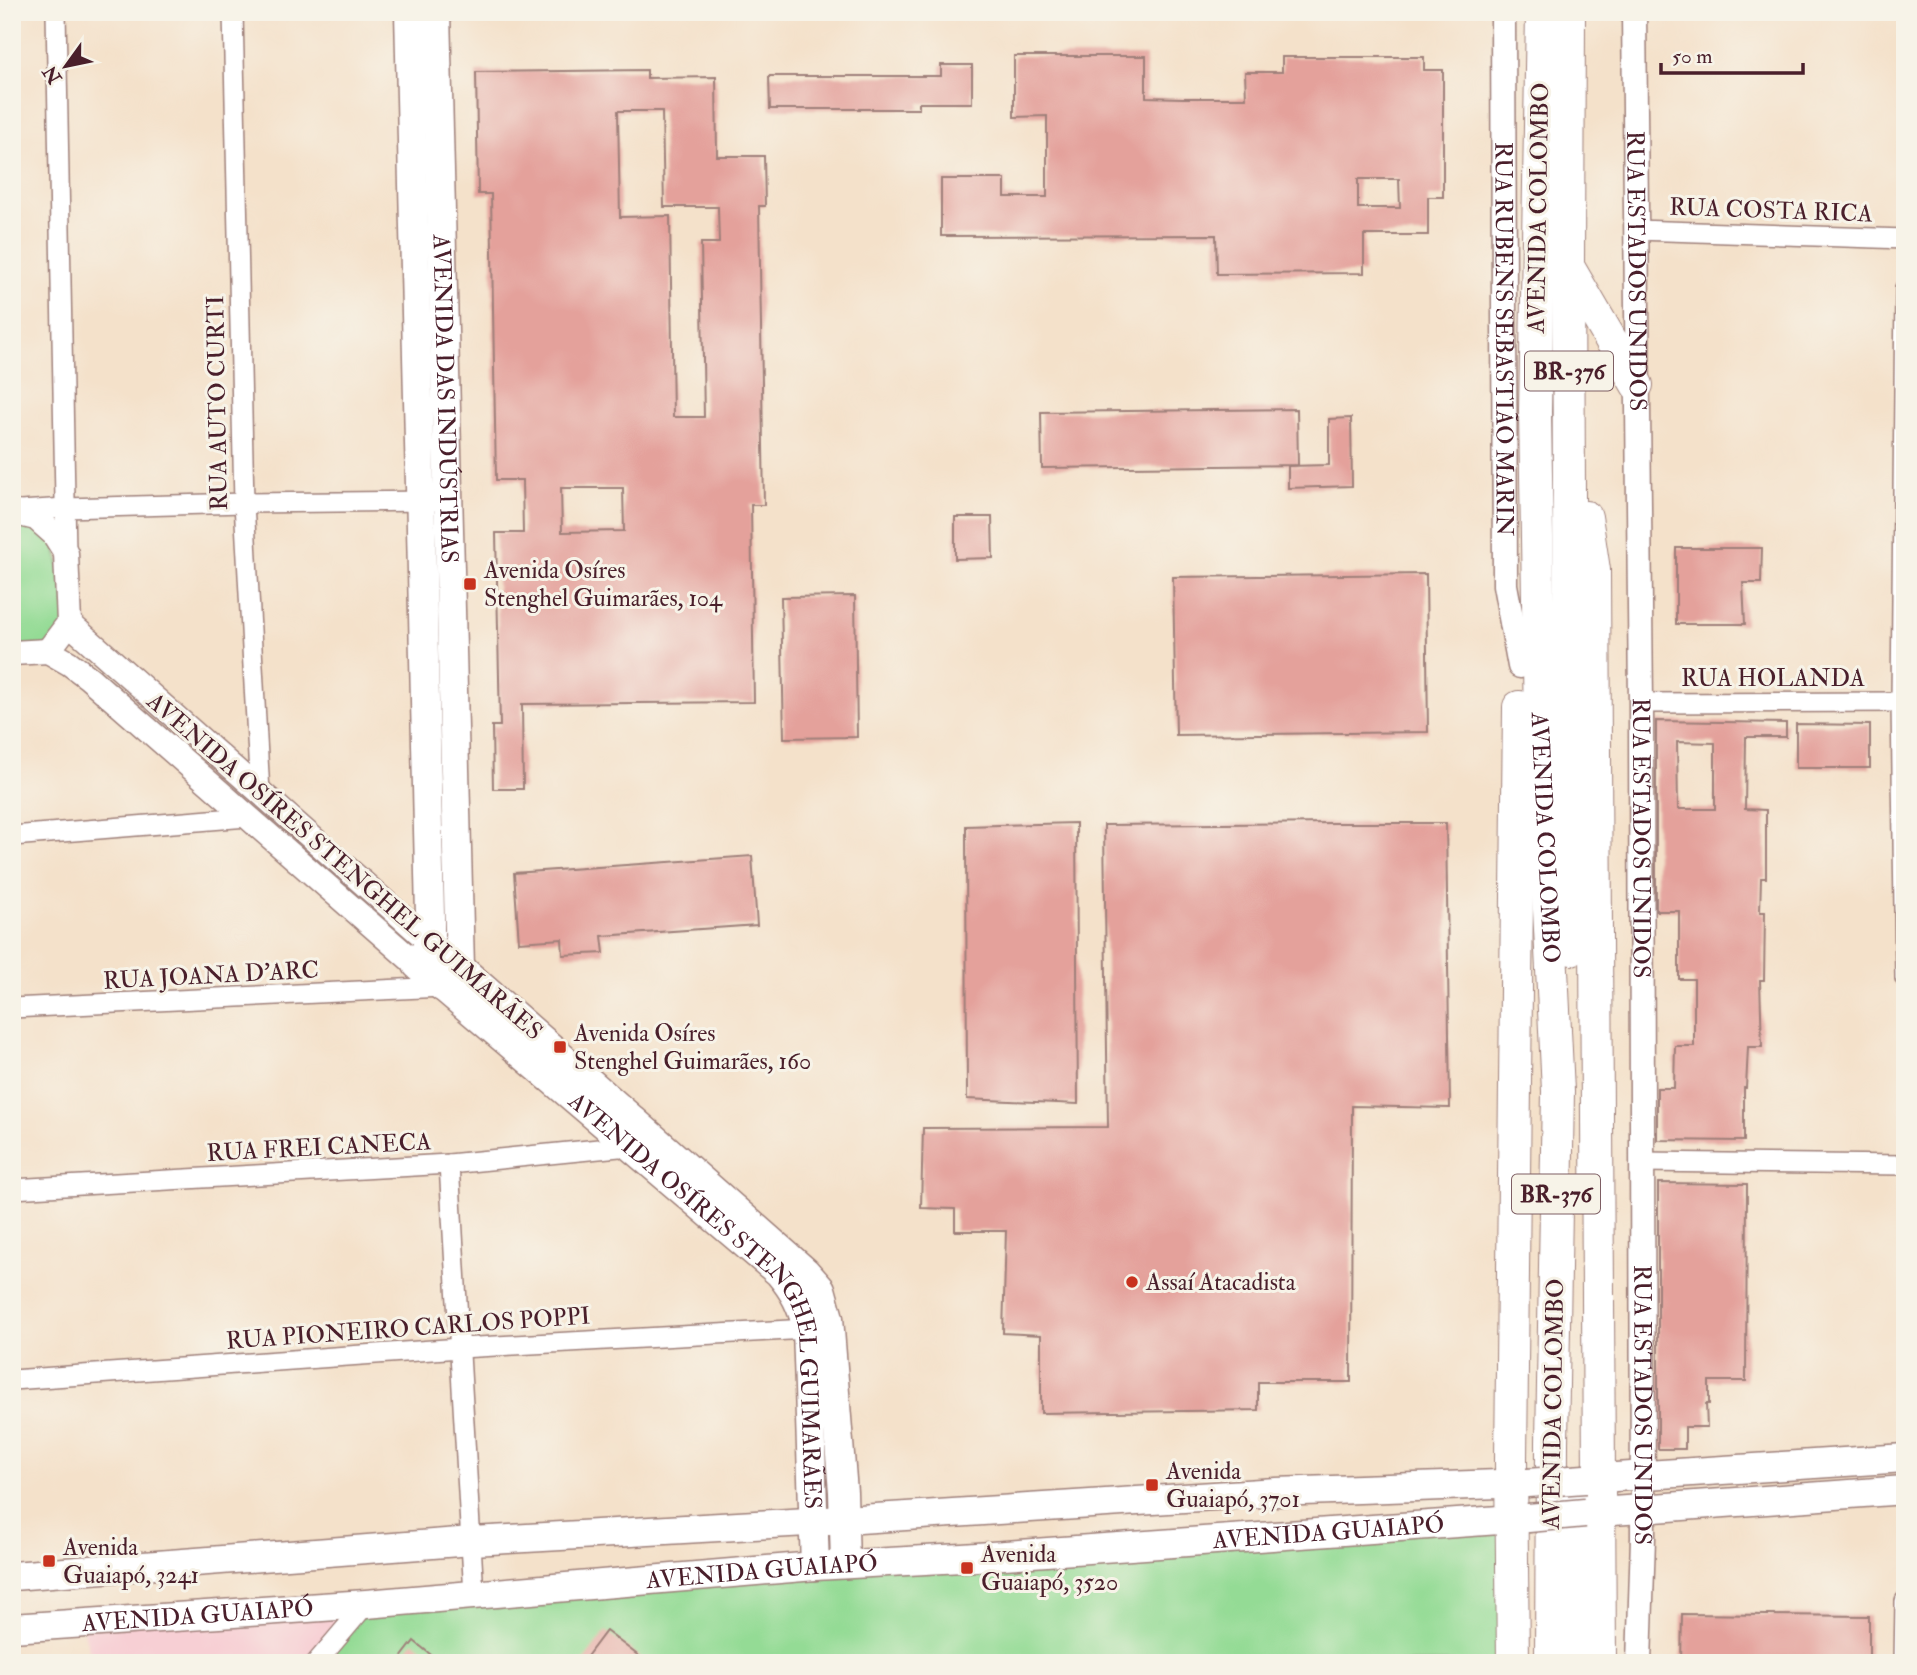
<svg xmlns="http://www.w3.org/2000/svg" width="1917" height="1675" font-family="'IM FELL Double Pica',serif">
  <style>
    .built { fill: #f7cfd4 }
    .green { fill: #94db95; stroke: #6f7d60; stroke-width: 2 }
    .building { fill: #e4a19b; fill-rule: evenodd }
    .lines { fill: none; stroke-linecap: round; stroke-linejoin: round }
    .minor-casing { stroke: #9f807a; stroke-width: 22 }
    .tertiary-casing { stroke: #9f807a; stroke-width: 27 }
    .secondary-casing { stroke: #9f807a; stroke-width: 31 }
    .primary-casing { stroke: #9f807a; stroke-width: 34 }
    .minor { stroke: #fff; stroke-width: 19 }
    .tertiary { stroke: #fff; stroke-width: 24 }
    .secondary { stroke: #fff; stroke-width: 28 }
    .primary { stroke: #fff; stroke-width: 32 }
    .secondary-bridge-casing { stroke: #9f807a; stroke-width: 31; stroke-linecap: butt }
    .secondary-bridge { stroke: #fff; stroke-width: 28 }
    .poi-dot { fill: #c8321e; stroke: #f7f3e8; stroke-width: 2.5 }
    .labels { text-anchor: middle; stroke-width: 6; stroke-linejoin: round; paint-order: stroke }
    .shield { fill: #f7f3e8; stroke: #7e5f64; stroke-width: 2 }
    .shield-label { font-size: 23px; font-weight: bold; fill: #4a1f2b }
    .street-label { font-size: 24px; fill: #4a1f2b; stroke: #f7f3e8 }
    .poi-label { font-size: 24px; fill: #4a1f2b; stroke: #f7f3e8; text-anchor: start }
  </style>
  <rect width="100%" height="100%" fill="#f7f3e8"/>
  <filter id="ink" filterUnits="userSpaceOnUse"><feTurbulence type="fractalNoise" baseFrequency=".0143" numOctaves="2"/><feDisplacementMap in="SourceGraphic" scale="14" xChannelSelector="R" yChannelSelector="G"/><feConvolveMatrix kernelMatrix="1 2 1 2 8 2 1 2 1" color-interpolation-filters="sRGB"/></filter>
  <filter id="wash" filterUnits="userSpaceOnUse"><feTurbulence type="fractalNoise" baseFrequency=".00686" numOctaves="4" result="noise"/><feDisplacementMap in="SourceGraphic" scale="28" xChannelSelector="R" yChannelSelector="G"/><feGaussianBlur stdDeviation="1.57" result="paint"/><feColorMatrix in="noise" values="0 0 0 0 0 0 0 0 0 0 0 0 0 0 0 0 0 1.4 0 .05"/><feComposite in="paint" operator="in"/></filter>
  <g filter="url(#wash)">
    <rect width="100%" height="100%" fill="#f4e1ca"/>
    <!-- built -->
    <polygon class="built" points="366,1604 316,1663 93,1663 81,1622"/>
    <!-- green -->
    <g class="green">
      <polygon points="12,512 54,534 69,623 48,651 12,653"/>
      <polygon points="1512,1520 1513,1663 316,1663 366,1604"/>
    </g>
    <g id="blocks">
      <!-- building -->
      <g class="building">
        <path d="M1014,56H1146V97L1183,98H1246L1245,72H1282V57H1424V70H1443V197H1428V235H1364V273L1217,274L1216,235L941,236V179H1005V197H1047V116L1014,117ZM1358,179H1399L1400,208H1358Z"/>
        <polygon points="941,65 972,65 972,103 919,103 919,109 770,109 769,76 941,76"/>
        <path d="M647,70V78L716,77L717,156H764L765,206H759L764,505H751L754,702L522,704L523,789H493L492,726H500L496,533H523L522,480H496L491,194H478L476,72ZM618,111H662L664,207H718L719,243H701L704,417H673L670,216L620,217ZM561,488H623L624,531L562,532Z"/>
        <polygon points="1297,409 1298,465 1042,468 1041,412"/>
        <polygon points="1351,418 1352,486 1288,488 1288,466 1329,465 1329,419"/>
        <polygon points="955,517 992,517 993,558 955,559"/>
        <polygon points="1676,548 1762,548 1761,583 1743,583 1745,624 1676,624"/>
        <polygon points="1426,574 1428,732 1176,735 1173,577"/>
        <polygon points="855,596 857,737 784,738 781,597"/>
        <path d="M1656,721L1786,723V737H1746L1745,809L1766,810V878H1761L1760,912H1765L1764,980H1760L1762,1047H1748L1746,1088H1744V1141L1657,1140V1088H1674L1675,1046H1694V979H1679V911H1656ZM1677,742L1715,743V809H1678Z"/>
        <polygon points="1796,724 1870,725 1870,768 1796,768"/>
        <polygon points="1076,823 1078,1104 967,1099 966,826"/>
        <polygon points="1335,823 1446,823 1450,1108 1352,1106 1351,1382 1258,1382 1258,1410 1041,1413 1041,1335 1003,1333 1006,1231 955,1231 955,1209 921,1208 923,1128 1108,1127 1104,825"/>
        <polygon points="752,856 757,925 602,936 604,953 563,955 562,939 519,942 514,873"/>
        <polygon points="1658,1183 1747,1184 1746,1381 1709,1381 1709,1404 1706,1404 1707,1427 1685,1427 1685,1449 1658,1449"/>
        <polygon points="1682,1614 1869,1616 1869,1663 1681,1663"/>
        <polygon points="606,1631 648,1663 582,1663"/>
        <polygon points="414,1641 441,1663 397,1663"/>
      </g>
    </g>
  </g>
  <g filter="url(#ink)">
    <use href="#blocks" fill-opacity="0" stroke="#9f807a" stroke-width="2"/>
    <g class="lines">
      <!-- minor casing -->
      <g class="minor-casing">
        <g id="minor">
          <polyline points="56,12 66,553"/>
          <polyline points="233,12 244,503 260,793"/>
          <polyline points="1636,230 1905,239"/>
          <polyline points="1905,288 1901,702 1905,978"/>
          <polyline points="21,511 65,508 244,503 432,501"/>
          <polyline points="1641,703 1905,702"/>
          <polyline points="12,836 247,817"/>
          <polyline points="12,1008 442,987"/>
          <polyline points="1641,1162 1905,1165"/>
          <polyline points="449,1164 474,1595"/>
          <polyline points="12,1189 449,1164 629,1146"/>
          <polyline points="12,1380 460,1348 807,1329"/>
          <polyline points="316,1663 366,1604"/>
          <polyline points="1904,1663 1905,1601"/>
        </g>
      </g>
      <!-- tertiary casing -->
      <g class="tertiary-casing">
        <g id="tertiary">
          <path id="s1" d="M1503,12L1505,585L1520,666"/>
          <path id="s2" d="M1634,12L1641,703L1643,1538L1639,1663"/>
          <polyline points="12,512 36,518 54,534 66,553 69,623 48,651"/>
          <polyline points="69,623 430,942"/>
          <polyline points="48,651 69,663 89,678 417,965"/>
          <polyline points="12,653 48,651"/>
        </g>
      </g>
      <!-- secondary casing -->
      <g class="secondary-casing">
        <g id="secondary">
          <path id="s3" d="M409,12L430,916V942L417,965L779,1273C794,1291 802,1306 807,1329L815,1566"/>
          <path id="s4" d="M436,12L460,968L442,987"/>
          <polyline points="447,956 806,1272 821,1289 829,1318 843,1492 845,1564"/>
          <polyline points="1585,1479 1905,1458"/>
          <polyline points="1585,1513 1905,1490"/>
          <polyline points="12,1576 472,1541 844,1520 1276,1492 1527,1483"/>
          <path id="s5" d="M12,1628L366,1604L815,1566L962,1558L1528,1518"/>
        </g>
      </g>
      <!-- primary casing -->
      <g class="primary-casing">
        <g id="primary">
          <path id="s6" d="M1542,12L1535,412L1540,726L1558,1091L1552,1443L1551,1663"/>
          <polyline points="1569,12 1568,266 1571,949"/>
          <polyline points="1569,268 1637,385"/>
          <polyline points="1586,517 1594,570 1600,1663"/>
          <polyline points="1574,1501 1574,1663"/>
          <polyline points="1513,1663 1511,1460 1519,707"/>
        </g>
      </g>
      <!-- minor -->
      <use href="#minor" class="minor"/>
      <!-- tertiary -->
      <use href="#tertiary" class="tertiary"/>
      <!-- secondary -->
      <use href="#secondary" class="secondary"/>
      <!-- primary -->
      <use href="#primary" class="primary"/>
      <!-- secondary-bridge casing -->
      <g class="secondary-bridge-casing">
        <g id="secondary-bridge">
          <polyline points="1527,1483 1585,1479"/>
          <polyline points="1528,1518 1585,1513"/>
        </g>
      </g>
      <!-- secondary-bridge -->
      <use href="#secondary-bridge" class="secondary-bridge"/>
    </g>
  </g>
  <!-- markers -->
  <g class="poi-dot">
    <rect x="463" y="577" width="14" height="14" rx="3.5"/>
    <rect x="553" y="1040" width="14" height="14" rx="3.5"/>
    <circle cx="1132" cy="1282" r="7"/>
    <rect x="1145" y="1478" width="14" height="14" rx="3.5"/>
    <rect x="42" y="1554" width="14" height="14" rx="3.5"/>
    <rect x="960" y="1561" width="14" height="14" rx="3.5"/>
  </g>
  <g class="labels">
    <!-- shield labels -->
    <g class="shield">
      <rect x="1525" y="351.5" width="88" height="39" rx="5"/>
      <rect x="1512" y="1174.5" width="88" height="39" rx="5"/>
    </g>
    <g class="shield-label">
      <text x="1569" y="379">BR-376</text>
      <text x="1556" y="1202">BR-376</text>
    </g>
    <!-- street labels -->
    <g class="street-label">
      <text transform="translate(1538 208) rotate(-89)" y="8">AVENIDA COLOMBO</text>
      <text transform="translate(1771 210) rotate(2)" y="8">RUA COSTA RICA</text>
      <text dy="8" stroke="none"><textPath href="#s2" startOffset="259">RUA ESTADOS UNIDOS</textPath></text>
      <text dy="8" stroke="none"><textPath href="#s1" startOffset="327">RUA RUBENS SEBASTIÃO MARIN</textPath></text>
      <text dy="8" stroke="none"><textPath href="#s4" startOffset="387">AVENIDA DAS INDÚSTRIAS</textPath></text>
      <text transform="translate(217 403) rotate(-91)" y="8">RUA AUTO CURTI</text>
      <text x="1773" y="686">RUA HOLANDA</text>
      <text dy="8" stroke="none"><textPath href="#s6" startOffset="826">AVENIDA COLOMBO</textPath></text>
      <text dy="8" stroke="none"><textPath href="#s2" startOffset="826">RUA ESTADOS UNIDOS</textPath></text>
      <text transform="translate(345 866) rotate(41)" y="8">AVENIDA OSÍRES STENGHEL GUIMARÃES</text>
      <text transform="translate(211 975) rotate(-3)" y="8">RUA JOANA D'ARC</text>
      <text transform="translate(319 1147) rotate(-3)" y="8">RUA FREI CANECA</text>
      <text dy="8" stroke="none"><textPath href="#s3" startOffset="1418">AVENIDA OSÍRES STENGHEL GUIMARÃES</textPath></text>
      <text transform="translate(408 1328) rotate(-4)" y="8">RUA PIONEIRO CARLOS POPPI</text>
      <text transform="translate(1553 1404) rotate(-89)" y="8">AVENIDA COLOMBO</text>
      <text dy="8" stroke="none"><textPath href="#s2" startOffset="1393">RUA ESTADOS UNIDOS</textPath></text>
      <text dy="8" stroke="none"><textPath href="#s5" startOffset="1320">AVENIDA GUAIAPÓ</textPath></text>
      <text dy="8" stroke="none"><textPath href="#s5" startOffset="752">AVENIDA GUAIAPÓ</textPath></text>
      <text dy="8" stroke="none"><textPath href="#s5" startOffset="186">AVENIDA GUAIAPÓ</textPath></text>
    </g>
    <!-- poi labels -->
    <g class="poi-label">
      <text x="484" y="578">Avenida Osíres<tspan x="484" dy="28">Stenghel Guimarães, 104</tspan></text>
      <text x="574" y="1041">Avenida Osíres<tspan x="574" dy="28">Stenghel Guimarães, 160</tspan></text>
      <text x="1146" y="1290">Assaí Atacadista</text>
      <text x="1166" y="1479">Avenida<tspan x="1166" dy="28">Guaiapó, 3701</tspan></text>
      <text x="63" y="1555">Avenida<tspan x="63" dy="28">Guaiapó, 3241</tspan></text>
      <text x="981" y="1562">Avenida<tspan x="981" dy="28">Guaiapó, 3520</tspan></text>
    </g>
  </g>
  <!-- margin -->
  <rect width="1917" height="1675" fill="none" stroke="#f7f3e8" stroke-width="42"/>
  <!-- north arrow -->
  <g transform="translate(66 66) rotate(237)" stroke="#f7f3e8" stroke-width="5" paint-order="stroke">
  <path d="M0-5L12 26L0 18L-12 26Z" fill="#4a1f2b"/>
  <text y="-10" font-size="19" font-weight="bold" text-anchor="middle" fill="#4a1f2b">N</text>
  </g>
  <!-- scale -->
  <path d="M1661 63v10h142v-10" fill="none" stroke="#4a1f2b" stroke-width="3.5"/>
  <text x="1672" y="63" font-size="21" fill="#4a1f2b" stroke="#f7f3e8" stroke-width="5" paint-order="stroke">50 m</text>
</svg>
